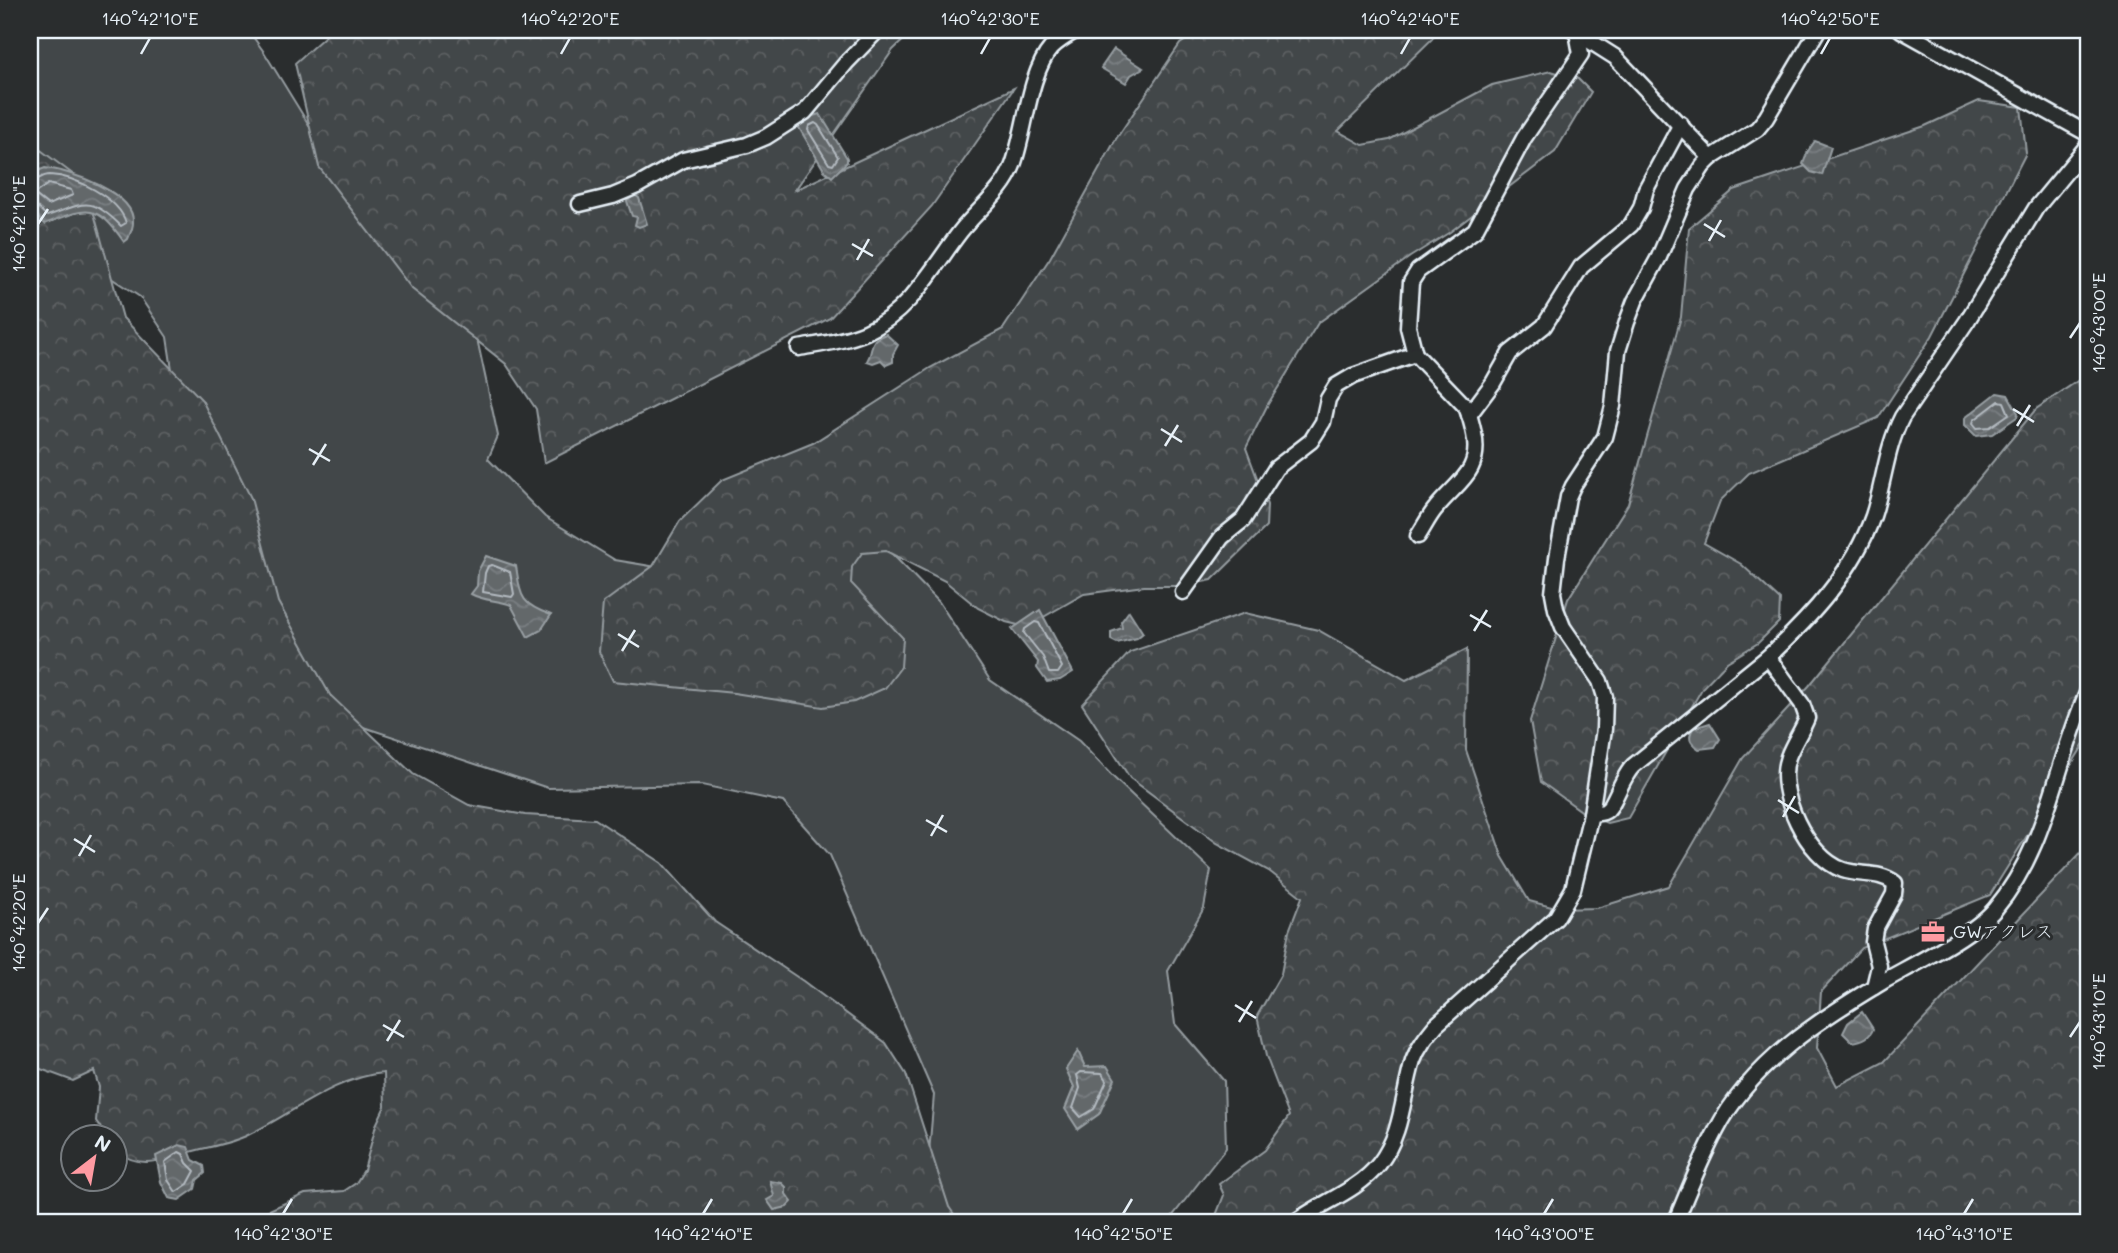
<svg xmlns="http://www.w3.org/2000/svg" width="2118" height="1253" font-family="Mali,'Klee One',sans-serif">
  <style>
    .green { fill: #424648; stroke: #959ca0; stroke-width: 2 }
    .forest { fill: url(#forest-crowns); stroke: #959ca0; stroke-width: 2 }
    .water { fill: url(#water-waves); stroke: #989fa3; stroke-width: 2 }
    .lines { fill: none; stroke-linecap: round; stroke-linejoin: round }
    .shore { stroke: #b3bac0; stroke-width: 2 }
    .minor-casing { stroke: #e8f1f8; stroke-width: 19 }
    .minor { stroke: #2a2d2e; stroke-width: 14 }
    .ticks { fill: none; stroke: #e8f1f8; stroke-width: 2.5 }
    .labels { text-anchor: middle; stroke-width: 6; stroke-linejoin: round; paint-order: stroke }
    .poi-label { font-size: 18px; fill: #e8f1f8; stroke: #2a2d2e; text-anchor: start }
    .neatline { fill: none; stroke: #e8f1f8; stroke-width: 2.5 }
    .ticks-label { font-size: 18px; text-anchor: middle; fill: #e8f1f8 }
  </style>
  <defs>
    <pattern id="forest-crowns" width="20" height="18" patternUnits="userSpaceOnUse" patternTransform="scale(1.75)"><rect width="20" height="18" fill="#424648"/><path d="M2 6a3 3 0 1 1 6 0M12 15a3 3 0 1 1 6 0" fill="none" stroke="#5d6163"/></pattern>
    <pattern id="water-waves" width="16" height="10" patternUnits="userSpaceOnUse" patternTransform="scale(1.75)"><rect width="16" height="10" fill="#63686b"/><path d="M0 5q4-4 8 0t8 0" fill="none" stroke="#797e81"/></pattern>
  </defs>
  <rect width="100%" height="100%" fill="#2a2d2e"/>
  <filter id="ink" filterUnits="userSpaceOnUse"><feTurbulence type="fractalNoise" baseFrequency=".0143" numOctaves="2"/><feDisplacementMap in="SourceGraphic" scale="14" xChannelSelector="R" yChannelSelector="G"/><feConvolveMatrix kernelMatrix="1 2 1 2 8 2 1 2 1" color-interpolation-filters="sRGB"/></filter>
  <g filter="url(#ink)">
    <!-- green -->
    <polygon class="green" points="30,30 248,30 264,52 333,164 473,320 498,436 488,459 545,517 615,560 698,574 850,511 939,602 990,680 1079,741 1113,777 1211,870 1204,908 1168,971 1175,1024 1224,1081 1226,1148 1167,1223 923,1223 934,1095 830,855 783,802 702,785 548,788 333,717 182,434 167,337 140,297 30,225"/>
    <!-- forest -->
    <g class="forest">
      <polygon points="332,30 914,30 893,50 795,190 1014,88 932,206 830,318 544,463 536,409 506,364 412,289 319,167 295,63"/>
      <polygon points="1201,30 1437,30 1432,39 1338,131 1363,145 1389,140 1492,85 1551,71 1578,79 1591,92 1555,152 1450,232 1410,257 1318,323 1268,404 1246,448 1267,505 1266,527 1212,580 1182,586 1144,586 1084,594 1026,627 1006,622 978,608 945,581 886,551 862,553 852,567 851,583 903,638 901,667 885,688 854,702 823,707 734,693 613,681 599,652 603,603 653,566 680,521 722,480 813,443 930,368 1003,329 1050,258 1116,139 1180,44"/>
      <polygon points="1979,101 2021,107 2026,153 1932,336 1878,418 1749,473 1720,501 1704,543 1741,564 1780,600 1779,622 1758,643 1727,662 1703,687 1628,818 1607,823 1587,815 1541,782 1530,721 1568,599 1628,504 1681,317 1689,228 1734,190 1925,126"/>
      <path d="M30,142L82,181L95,217L123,318L202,400L251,498L278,602L330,695L413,774L469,805L525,815L595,819L662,863L715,922L803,981L886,1043L906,1074L949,1207L960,1223H223L247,1220L305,1194L344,1191L356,1183L364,1170L376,1125L385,1106L384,1073C335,1077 292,1114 248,1135C230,1144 207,1147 187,1153C157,1161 144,1169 116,1152V1138L107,1137L96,1121L99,1087L94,1071L73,1081L35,1067L30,1059Z"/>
      <polygon points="2088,374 2088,738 1990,895 1861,948 1821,992 1817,1048 1837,1086 1884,1062 2088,845 2088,1223 1213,1223 1224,1195 1219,1184 1265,1150 1289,1116 1266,1056 1257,1016 1281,974 1289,931 1302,897 1269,871 1217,843 1130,778 1082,704 1130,652 1245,613 1318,630 1406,680 1467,649 1466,750 1502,856 1529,901 1559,909 1597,908 1669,886 1743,758 1809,686 2036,409"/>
    </g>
    <!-- water -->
    <g class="water">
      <polygon points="1114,49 1143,68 1131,75 1126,83 1101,68"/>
      <polygon points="820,114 847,158 847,162 832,177 824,170 798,126 809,117"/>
      <polygon points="1815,141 1831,147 1822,175 1811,172 1803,164 1808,151"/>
      <path d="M45,168C68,170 136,193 133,223C133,228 130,234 128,239L124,242C96,201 86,208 45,224C27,211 28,193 33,173Z"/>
      <polygon points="635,195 639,198 647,224 639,227 635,225 637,217 632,216 627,201"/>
      <path d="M886,334L898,345L893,354V362L886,365L881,360L873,363L867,361C876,346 866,341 886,334Z"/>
      <polygon points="1997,393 2008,395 2018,413 2017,417 1992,434 1976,436 1965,425 1965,418"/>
      <path d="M486,556L516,566C521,597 520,604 551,615L541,630L528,637L511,605C497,600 484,601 471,594L477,586L478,571Z"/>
      <polygon points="1040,610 1073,672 1060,680 1047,682 1037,668 1038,662 1012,629"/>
      <polygon points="1129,611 1143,633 1137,638 1117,643 1111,640 1111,632 1122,628 1121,622"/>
      <path d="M1710,723L1720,739L1715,747L1699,749C1689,742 1688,738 1693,728Z"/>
      <path d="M1862,1012L1873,1029C1870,1038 1861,1041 1852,1042L1843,1033L1848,1023Z"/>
      <polygon points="1078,1051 1085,1067 1107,1066 1115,1079 1099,1114 1078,1129 1065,1109 1074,1087 1066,1069"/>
      <polygon points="179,1145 188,1147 193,1160 204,1166 205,1173 197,1180 195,1189 179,1200 169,1198 161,1182 156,1156"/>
      <polygon points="770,1181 782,1183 786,1187 786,1194 792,1202 787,1207 774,1210 767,1200 774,1196"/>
    </g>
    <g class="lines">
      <!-- shore -->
      <g class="shore">
        <polygon points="815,123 818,125 838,157 833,165 829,164 808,130 809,126"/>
        <path d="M30,182C38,181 41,175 50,175C75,176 119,198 126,223L121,226C90,195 85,203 47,216L36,206L30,205"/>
        <polygon points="48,184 71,190 73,195 48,205 34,194"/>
        <polygon points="1999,401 2004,402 2009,414 1990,427 1977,428 1973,423 1974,420"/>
        <polygon points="492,565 510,572 514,594 512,597 483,592 485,573 488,566"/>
        <polygon points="1035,622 1039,623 1062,667 1058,673 1049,673 1043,657 1024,633 1025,629"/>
        <polygon points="1081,1072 1102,1073 1107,1080 1094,1109 1081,1117 1073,1108 1080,1088 1077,1075"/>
        <polygon points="179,1152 183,1154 187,1163 195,1171 188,1184 176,1192 168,1180 165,1162"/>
      </g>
      <!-- minor casing -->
      <g class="minor-casing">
        <g id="minor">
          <polyline points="1179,30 1186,30"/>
          <polyline points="1901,30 2088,134"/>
          <polyline points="1574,31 1615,57 1711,158"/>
          <polyline points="2078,157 2088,168"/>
          <polyline points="580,204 613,196 637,186 683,160 747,145 766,137 805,112 846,63 878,30"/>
          <path d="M799,348C821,344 845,341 866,332C910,312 933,267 960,232C978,209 1003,192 1013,165C1025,133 1029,73 1051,48C1058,41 1068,35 1077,30"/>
          <polyline points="1469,415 1493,383 1510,353 1544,326 1581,267 1631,225 1641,208 1646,189 1681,124"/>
          <path d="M1418,536C1424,527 1429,516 1436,508C1457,482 1482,472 1474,434C1472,424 1470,416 1466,407L1415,354L1408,327L1411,282L1418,271L1475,230L1524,138L1581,54L1577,32"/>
          <polyline points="1183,592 1222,537 1243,520 1276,468 1311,441 1323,422 1328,399 1336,386 1353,376 1415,354"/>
          <path d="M1768,657L1802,704L1807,718C1802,731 1793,743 1788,757C1775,791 1807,858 1843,870C1861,876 1879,871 1895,883L1894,894L1875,929L1873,942L1879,966L1874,987"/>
          <path d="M1591,814C1596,813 1603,814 1607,810C1614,805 1622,777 1633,766L1768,657C1811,617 1853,572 1873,516C1884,483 1886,448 1902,417L1967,321L2036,208L2088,145"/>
          <path d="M1294,1223C1320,1203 1358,1191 1379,1164C1403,1133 1402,1097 1413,1061C1418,1047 1427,1036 1436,1025L1556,918L1573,889L1591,814L1604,729L1605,697L1600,681L1563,627L1556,609L1553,593L1557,558L1568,497L1573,486L1605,437L1613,406L1618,351L1627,322L1635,301L1659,257L1688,189L1703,166L1711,158L1757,129L1766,118L1818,30"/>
          <path d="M1675,1223C1688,1192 1700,1161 1716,1131C1751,1063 1820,1019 1884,981C1916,963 1973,935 1995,909C2048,847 2055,763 2088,691"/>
        </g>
      </g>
      <!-- minor -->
      <use href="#minor" class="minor"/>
    </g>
  </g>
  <!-- ticks -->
  <path class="ticks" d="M141,54L150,38M561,54L570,38M981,54L990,38M1401,54L1410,38M1821,54L1830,38M38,224L48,209M1704,224L1725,237M1709,241L1721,220M852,244L873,256M857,260L869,239M2070,338L2080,323M2013,409L2034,422M2017,426L2030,405M1161,429L1182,442M1165,446L1178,425M309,449L330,461M313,465L326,444M1470,615L1491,627M1474,631L1487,610M618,634L639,647M622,651L635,630M1778,800L1799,813M1783,817L1795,796M926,820L947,832M931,836L943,815M74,839L95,852M79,856L91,835M38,923L48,908M1235,1005L1256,1018M1239,1022L1252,1001M383,1025L404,1037M2070,1037L2080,1022M387,1041L400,1020M283,1214L292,1199M703,1214L712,1199M1123,1214L1132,1199M1544,1214L1553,1199M1964,1214L1973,1199"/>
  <!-- icons -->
  <defs>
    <g id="office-bare" transform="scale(1.89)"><path d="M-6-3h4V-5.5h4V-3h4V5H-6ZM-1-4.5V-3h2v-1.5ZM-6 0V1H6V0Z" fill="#ff9aa2" stroke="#2a2d2e" stroke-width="2.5" paint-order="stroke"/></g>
  </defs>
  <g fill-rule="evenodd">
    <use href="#office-bare" x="1933" y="932"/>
  </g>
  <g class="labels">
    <!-- poi labels -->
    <g class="poi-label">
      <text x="1953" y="938">GWアクレス</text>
    </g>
  </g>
  <!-- margin -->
  <rect width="2118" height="1253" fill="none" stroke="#2a2d2e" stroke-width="77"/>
  <!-- north arrow -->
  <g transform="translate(94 1158) rotate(31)"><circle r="33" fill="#2a2d2e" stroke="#767b7f" stroke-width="2"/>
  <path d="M0-5L12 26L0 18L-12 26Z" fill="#ff9aa2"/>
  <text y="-10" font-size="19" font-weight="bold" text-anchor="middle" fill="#e8f1f8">N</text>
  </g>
  <rect x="38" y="38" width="2042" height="1176" class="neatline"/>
  <g class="ticks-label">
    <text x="150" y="25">140°42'10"E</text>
    <text x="570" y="25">140°42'20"E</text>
    <text x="990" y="25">140°42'30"E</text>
    <text x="1410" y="25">140°42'40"E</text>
    <text x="1830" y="25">140°42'50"E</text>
    <text transform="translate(19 224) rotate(-90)" y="6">140°42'10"E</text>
    <text transform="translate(2099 323) rotate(-90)" y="6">140°43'00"E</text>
    <text transform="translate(19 923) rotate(-90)" y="6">140°42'20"E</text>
    <text transform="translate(2099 1022) rotate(-90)" y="6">140°43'10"E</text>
    <text x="283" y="1240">140°42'30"E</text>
    <text x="703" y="1240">140°42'40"E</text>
    <text x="1123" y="1240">140°42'50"E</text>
    <text x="1544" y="1240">140°43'00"E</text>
    <text x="1964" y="1240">140°43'10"E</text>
  </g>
</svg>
